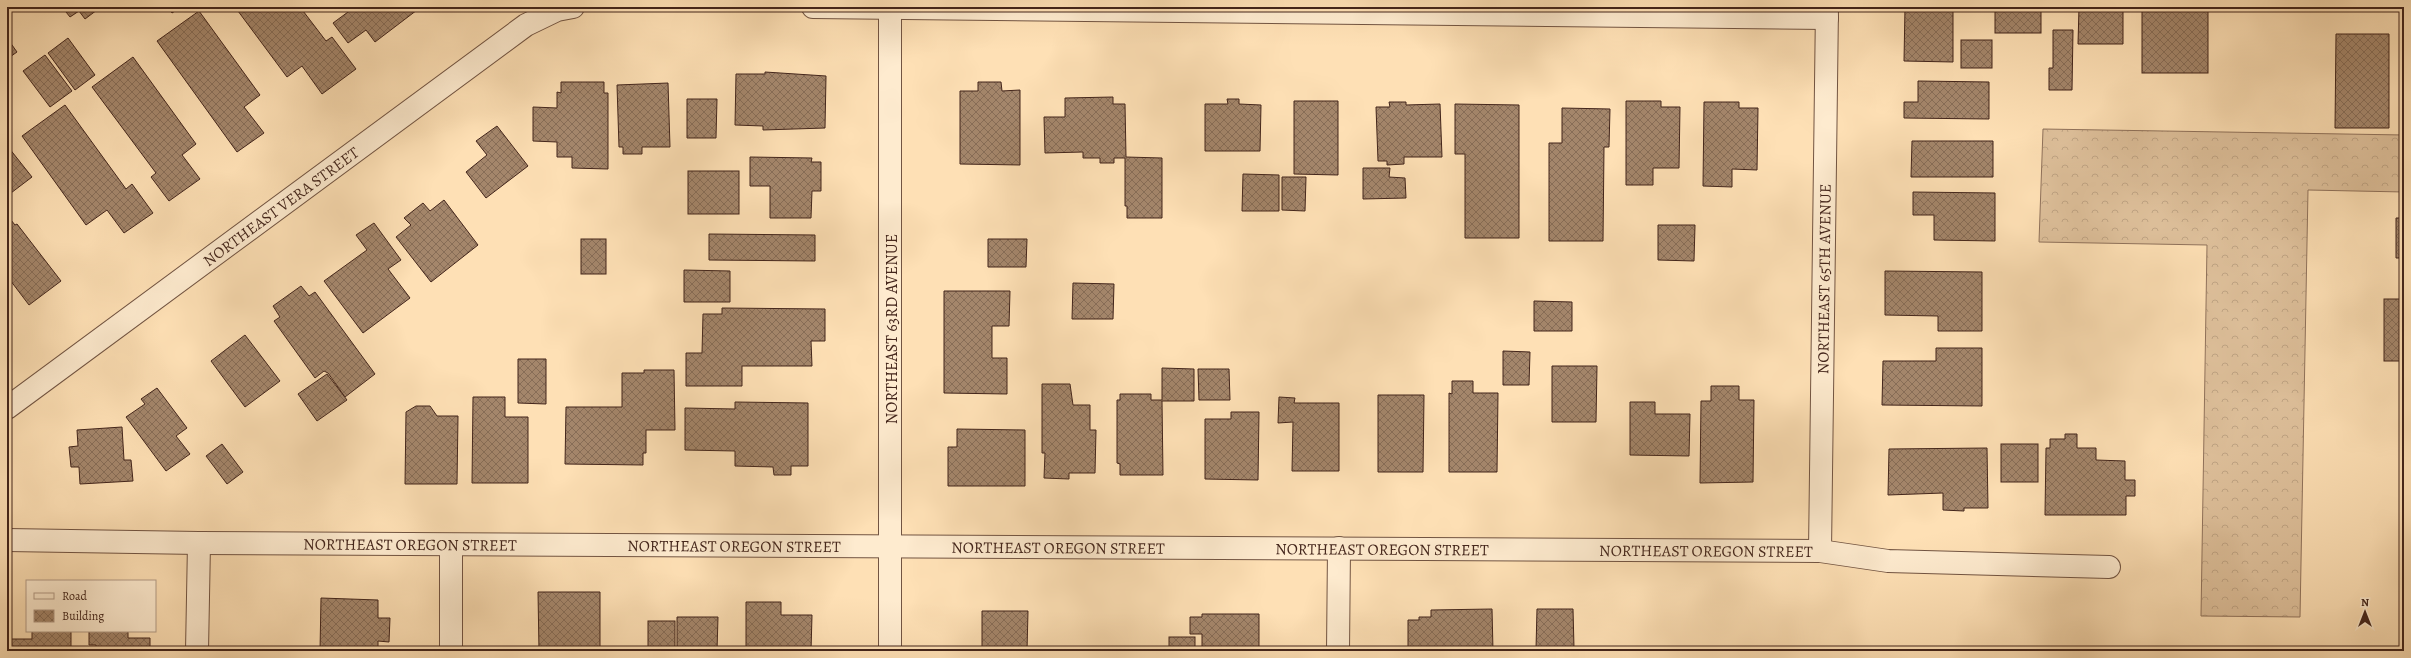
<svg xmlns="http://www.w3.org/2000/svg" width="2411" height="658" font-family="Alegreya,serif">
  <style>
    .forest { fill: url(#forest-crowns); stroke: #90725b }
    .building { fill: url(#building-cross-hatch); stroke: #43251b }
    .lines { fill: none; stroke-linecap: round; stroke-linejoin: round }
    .minor-casing { stroke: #725442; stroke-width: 24 }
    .minor { stroke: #feebcf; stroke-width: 22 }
    .labels { text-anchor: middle; stroke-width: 3; stroke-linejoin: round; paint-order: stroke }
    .street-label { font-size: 16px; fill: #43251b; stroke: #feebcf }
  </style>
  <defs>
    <pattern id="forest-crowns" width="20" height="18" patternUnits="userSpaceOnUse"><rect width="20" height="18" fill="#dec09b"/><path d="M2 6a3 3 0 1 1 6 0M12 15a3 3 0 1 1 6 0" fill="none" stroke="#c0a585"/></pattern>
    <pattern id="building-cross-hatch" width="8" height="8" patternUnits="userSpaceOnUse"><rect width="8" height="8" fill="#a4866b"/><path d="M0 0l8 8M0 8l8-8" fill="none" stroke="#876d57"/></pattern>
  </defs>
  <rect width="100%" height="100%" fill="#fee0b5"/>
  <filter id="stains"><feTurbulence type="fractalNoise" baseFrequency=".005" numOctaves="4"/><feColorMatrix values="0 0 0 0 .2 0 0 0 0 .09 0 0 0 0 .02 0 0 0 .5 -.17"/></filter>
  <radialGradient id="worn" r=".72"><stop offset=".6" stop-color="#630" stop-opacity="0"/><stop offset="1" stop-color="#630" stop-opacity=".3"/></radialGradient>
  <!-- forest -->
  <polygon class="forest" points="2043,129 2404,135 2404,192 2308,190 2300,617 2201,616 2207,245 2039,242"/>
  <!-- building -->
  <g class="building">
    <polygon points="62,7 101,7 85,19 79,11 70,17"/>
    <polygon points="168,7 181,7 172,13"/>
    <polygon points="235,7 300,7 326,41 332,37 356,69 322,94 302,66 287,77"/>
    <polygon points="345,7 421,7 375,42 366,30 348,43 333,23 348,12"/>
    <polygon points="1905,7 1953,7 1953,62 1904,61"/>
    <rect x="1995" y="7" width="46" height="26"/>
    <polygon points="2079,7 2123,7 2123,44 2078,44"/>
    <rect x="2142" y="7" width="66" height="66"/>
    <polygon points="199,11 260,95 244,107 264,133 237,152 157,41"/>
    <polygon points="2053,30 2073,30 2072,90 2049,90 2049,68 2053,68"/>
    <polygon points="2336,34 2389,34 2389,128 2335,128"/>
    <polygon points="7,38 17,52 7,59"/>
    <polygon points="68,38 95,75 75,90 48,53"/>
    <rect x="1961" y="40" width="31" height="28"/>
    <polygon points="45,55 72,91 50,107 23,71"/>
    <polygon points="133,57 196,144 182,155 200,179 169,201 151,177 156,173 92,87"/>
    <polygon points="765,72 826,76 825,128 763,130 763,126 735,125 736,74 765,74"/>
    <polygon points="1918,81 1989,82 1989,119 1904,118 1904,102 1918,102"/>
    <polygon points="561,82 604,82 604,93 608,93 608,169 572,168 572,157 557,157 557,142 533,141 533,107 557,108 557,92 561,93"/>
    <polygon points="978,82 1001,82 1002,91 1020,90 1020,165 960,164 960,91 978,91"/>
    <polygon points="668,83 670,147 642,147 642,154 623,154 623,147 619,147 617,85"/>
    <polygon points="1113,97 1113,104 1125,104 1126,157 1162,158 1162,218 1127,218 1127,206 1125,206 1125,158 1114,158 1114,163 1100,163 1100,158 1083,158 1083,152 1045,153 1044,117 1065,117 1065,98"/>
    <polygon points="687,99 717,99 716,138 687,138"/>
    <polygon points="1227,99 1239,99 1239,104 1261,105 1260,151 1205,151 1205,104 1228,104"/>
    <polygon points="1294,101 1338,101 1338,175 1294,174"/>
    <polygon points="1626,101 1661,101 1661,107 1680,107 1679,168 1653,168 1653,185 1626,185"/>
    <polygon points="1389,102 1406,102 1406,105 1440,104 1442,157 1404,157 1404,164 1387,165 1387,161 1378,161 1376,107 1390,107"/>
    <polygon points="1704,102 1739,102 1739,108 1758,108 1757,170 1732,169 1732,187 1703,186"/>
    <polygon points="1455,104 1519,105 1519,238 1465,238 1465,154 1455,154"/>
    <polygon points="65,105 126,189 132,184 153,213 124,233 107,210 86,225 22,136"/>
    <polygon points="1562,108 1610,109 1609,147 1604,147 1603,241 1549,241 1549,143 1562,143"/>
    <polygon points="497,126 528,166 486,198 466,172 487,155 476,141"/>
    <polygon points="1912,141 1993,141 1993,177 1911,177"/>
    <polygon points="9,148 32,177 7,196 7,150"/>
    <polygon points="750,157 812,158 811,162 821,162 821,191 812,191 811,218 770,218 770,186 750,186"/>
    <polygon points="1363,168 1390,168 1389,177 1405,178 1406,198 1363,199"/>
    <rect x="688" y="171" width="51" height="43"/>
    <polygon points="1243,174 1279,175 1279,211 1242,211"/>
    <polygon points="1282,177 1306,177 1305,211 1282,210"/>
    <polygon points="1913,192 1995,193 1995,241 1934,240 1934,215 1913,215"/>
    <polygon points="444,200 478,245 431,282 396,237 411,225 404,218 423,203 430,211"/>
    <polygon points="2404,214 2404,258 2396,258 2396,218 2404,218"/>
    <polygon points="7,215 15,225 17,224 61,281 29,305 7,276"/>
    <polygon points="374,223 401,260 388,269 410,298 363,333 324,281 367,250 356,235"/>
    <polygon points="1658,225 1695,225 1694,261 1658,260"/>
    <polygon points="709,234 815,235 815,261 709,260"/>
    <rect x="581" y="239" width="25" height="35"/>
    <polygon points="988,239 1027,239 1026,267 988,267"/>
    <polygon points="684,270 730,271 730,302 684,302"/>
    <polygon points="1885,271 1982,272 1982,331 1938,331 1938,316 1885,315"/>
    <polygon points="1073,283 1114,284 1113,319 1072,319"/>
    <polygon points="301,286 309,296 315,292 375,374 345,397 328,373 324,371 315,378 274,321 280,317 273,306"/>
    <polygon points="944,291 1010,291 1009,326 992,326 992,358 1007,358 1007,394 944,393"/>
    <rect x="2384" y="299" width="20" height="62"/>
    <polygon points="1534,301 1572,302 1572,331 1534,331"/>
    <polygon points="722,308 825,309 825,341 811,341 812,366 742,366 742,386 686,386 686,353 702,353 703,314 722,314"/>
    <polygon points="245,335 280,381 245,407 211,361"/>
    <polygon points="1936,348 1982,348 1982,406 1882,405 1883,361 1936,361"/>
    <polygon points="1503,351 1530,352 1529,385 1503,385"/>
    <polygon points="518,359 546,359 546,404 518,403"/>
    <polygon points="1552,366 1597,366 1596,422 1552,422"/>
    <polygon points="1162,368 1194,369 1194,401 1162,401 1163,475 1120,475 1120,464 1117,463 1117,400 1120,400 1120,394 1151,394 1151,400 1162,400"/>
    <polygon points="1198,369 1229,369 1230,400 1199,400"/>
    <polygon points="644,370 674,370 675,430 646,430 646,453 643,453 643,465 565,464 566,407 622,407 622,373 644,373"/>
    <polygon points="327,374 347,400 317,421 298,394"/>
    <polygon points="1452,381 1473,381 1473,393 1498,393 1497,472 1449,472 1449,393 1452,394"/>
    <polygon points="1042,384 1070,384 1073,405 1090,405 1090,430 1096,430 1095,473 1069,473 1069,479 1044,478 1045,453 1042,453"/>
    <polygon points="1711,386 1739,386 1739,400 1754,400 1753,482 1700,483 1701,401 1711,401"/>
    <polygon points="157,388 187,428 176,436 190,454 166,471 126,417 145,404 141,399"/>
    <polygon points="1378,395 1424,395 1423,472 1378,472"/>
    <polygon points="473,397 505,397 505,417 528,417 528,483 472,483"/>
    <polygon points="1279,397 1295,398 1294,403 1339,403 1339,471 1292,471 1293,422 1278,423"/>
    <polygon points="735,402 808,403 808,466 791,466 791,475 774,475 773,467 735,466 735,451 685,450 685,408 735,409"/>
    <polygon points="1630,402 1655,402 1655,414 1690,414 1689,456 1630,455"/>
    <polygon points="416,406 430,406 437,416 458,416 457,484 405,484 406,412"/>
    <polygon points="1231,412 1259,412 1258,480 1205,479 1205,419 1231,419"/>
    <polygon points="122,427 124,460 131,460 133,481 80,484 79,467 71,467 69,447 78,446 77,430"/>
    <polygon points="957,429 1025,430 1025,486 948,486 948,447 957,447"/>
    <polygon points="2065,434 2077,434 2077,448 2096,448 2096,460 2125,461 2125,480 2135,480 2135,496 2126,496 2126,515 2045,515 2046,448 2050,448 2050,439 2065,439"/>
    <polygon points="222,444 243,472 227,484 206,456"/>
    <rect x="2001" y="444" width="37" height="38"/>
    <polygon points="1987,448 1988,508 1964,508 1964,511 1943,510 1943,493 1888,495 1889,449"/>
    <polygon points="538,592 600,592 600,651 539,651"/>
    <polygon points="321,598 378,600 378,618 390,618 389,642 378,641 378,651 320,651"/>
    <polygon points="746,602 781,602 781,615 812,615 811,651 746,651"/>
    <polygon points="1492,609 1493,651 1408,651 1408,620 1419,620 1419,617 1431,617 1431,610"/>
    <polygon points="1537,609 1573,609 1574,648 1536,649"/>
    <polygon points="982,611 1028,611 1027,651 982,651"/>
    <polygon points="1202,614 1259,614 1259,651 1202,651 1202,634 1190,634 1190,617 1202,617"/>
    <polygon points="677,617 718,617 717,651 677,651"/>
    <rect x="648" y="621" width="27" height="30"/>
    <polygon points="32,631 71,631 71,651 10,651 11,639 32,639"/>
    <polygon points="89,631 128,631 128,638 150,638 150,651 96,651 96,645 89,645"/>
    <rect x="1169" y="637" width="26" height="14"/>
  </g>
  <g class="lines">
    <!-- minor casing -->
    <g class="minor-casing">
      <g id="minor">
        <polyline points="813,7 1827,18"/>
        <path id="s1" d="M7,408L526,25L557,10L573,7"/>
        <path id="s2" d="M7,540L199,543L1820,551L1888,561L2109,567"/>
        <path id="s3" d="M1820,551L1827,7"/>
        <polyline points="197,651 199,543"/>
        <polyline points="451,651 451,545"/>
        <polyline points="890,651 890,7"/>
        <polyline points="1338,651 1339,548"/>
      </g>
    </g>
    <!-- minor -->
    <use href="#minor" class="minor"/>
  </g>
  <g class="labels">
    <!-- street labels -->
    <g class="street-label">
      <text dy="6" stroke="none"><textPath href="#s1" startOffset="340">NORTHEAST VERA STREET</textPath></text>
      <text dy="6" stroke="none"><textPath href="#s3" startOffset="272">NORTHEAST 65TH AVENUE</textPath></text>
      <text transform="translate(891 329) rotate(-90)" y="6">NORTHEAST 63RD AVENUE</text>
      <text dy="6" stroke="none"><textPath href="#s2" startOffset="403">NORTHEAST OREGON STREET</textPath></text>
      <text dy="6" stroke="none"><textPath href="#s2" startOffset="727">NORTHEAST OREGON STREET</textPath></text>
      <text dy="6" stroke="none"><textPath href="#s2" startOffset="1051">NORTHEAST OREGON STREET</textPath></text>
      <text dy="6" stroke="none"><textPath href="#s2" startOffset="1375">NORTHEAST OREGON STREET</textPath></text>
      <text dy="6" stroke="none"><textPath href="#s2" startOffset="1699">NORTHEAST OREGON STREET</textPath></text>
    </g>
  </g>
  <!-- margin -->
  <rect width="2411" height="658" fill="none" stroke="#fee0b5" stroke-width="24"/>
  <rect x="8" y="8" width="2395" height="642" fill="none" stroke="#43251b" stroke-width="2"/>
  <rect x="12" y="12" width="2387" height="634" fill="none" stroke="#43251b"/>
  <!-- legend -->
  <rect x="26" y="580" width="130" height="52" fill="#feebcf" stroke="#b39c87"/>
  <rect x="34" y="593" width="20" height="6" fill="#feebcf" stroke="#b39c87"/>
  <text x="62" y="600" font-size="12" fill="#43251b">Road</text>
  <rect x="34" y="610" width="20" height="12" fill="url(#building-cross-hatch)" stroke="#b39c87"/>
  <text x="62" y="620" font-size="12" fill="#43251b">Building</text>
  <!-- north arrow -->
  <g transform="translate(2365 612)" stroke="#feebcf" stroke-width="3" paint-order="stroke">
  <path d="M0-3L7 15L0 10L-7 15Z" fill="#43251b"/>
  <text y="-6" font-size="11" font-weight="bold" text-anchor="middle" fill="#43251b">N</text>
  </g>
  <rect width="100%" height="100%" filter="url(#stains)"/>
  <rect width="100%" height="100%" fill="url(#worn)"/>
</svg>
